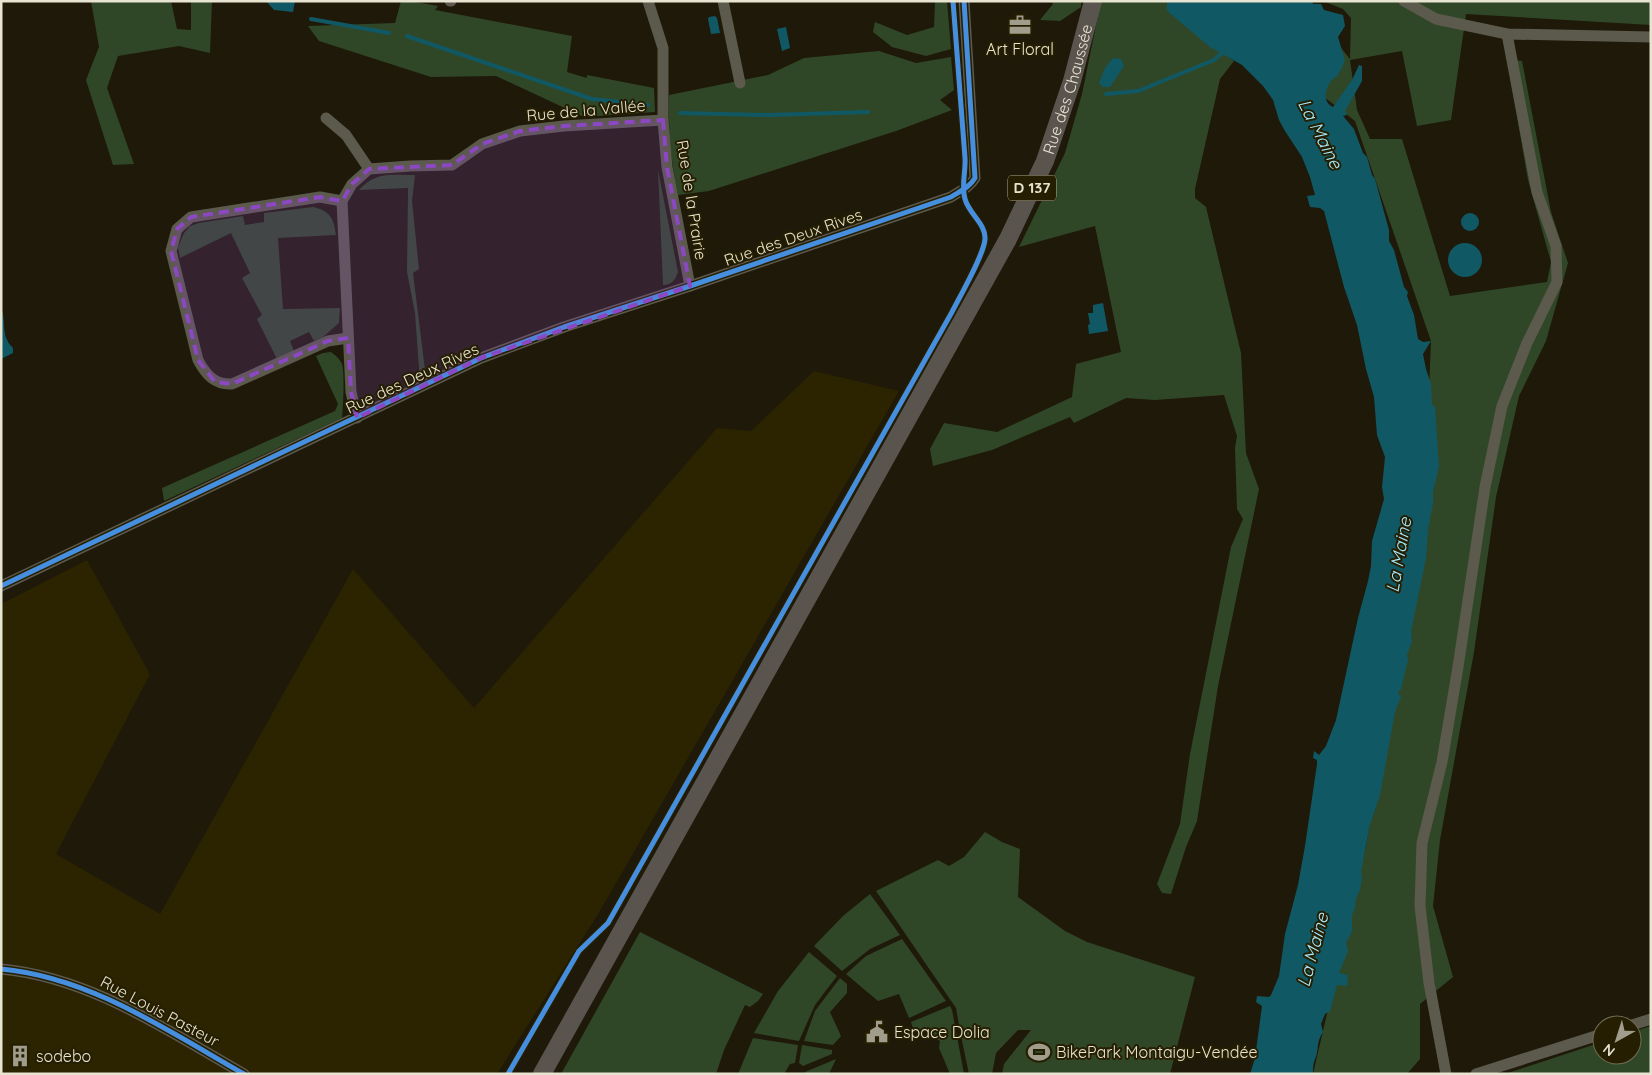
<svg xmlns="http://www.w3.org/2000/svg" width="1652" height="1075" font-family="Quicksand,sans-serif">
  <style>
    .built { fill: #2c2301 }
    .green { fill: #304727 }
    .water { fill: #115865 }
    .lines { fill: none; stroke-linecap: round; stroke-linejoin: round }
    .stream { stroke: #115865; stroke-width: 4 }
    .minor { stroke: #5c594d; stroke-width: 11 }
    .primary { stroke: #5a544f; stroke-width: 18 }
    .cycleway-casing { stroke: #261e01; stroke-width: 8 }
    .cycleway { stroke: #468fdf; stroke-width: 5 }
    .marked { fill: #8b48c2; fill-opacity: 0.2; stroke: #8b48c2; stroke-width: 4; stroke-dasharray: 10 6; stroke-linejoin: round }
    .labels { text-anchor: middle; stroke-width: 4; stroke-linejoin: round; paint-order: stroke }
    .shield { fill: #261e01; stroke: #aea993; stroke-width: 1 }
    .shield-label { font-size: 15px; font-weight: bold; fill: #e8e4d2 }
    .poi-label { font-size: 16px; fill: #e8e4d2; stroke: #261e01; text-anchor: start }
    .street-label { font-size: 16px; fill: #e8e4d2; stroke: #261e01 }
    .water-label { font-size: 18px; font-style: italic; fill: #a6ebfe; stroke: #261e01 }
  </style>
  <rect width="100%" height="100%" fill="#1e1909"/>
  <!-- built -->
  <polygon class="built" points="814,371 899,391 600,911 497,1074 1,1074 1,604 87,560 150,674 56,854 160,914 353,569 474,708 717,428 751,431"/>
  <!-- green -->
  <g class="green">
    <polygon points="91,1 171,1 177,29 191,30 191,1 212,1 210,53 179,46 118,56 107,88 134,164 113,165 86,80 99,47"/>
    <polygon points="401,1 410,1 438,6 435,10 572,36 567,72 587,78 587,75 654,88 655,112 584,117 496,76 431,77 319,41 308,26 395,23"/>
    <polygon points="935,1 947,1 951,49 926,56 892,47 873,32 875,22 907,35 934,27"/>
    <polygon points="1051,1 1081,1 1081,7 1060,21 1040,20 1053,4"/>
    <polygon points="1101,1 1169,1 1167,11 1234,61 1220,79 1195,189 1195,198 1206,207 1241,353 1246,453 1259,489 1218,686 1197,821 1186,847 1171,894 1162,893 1157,884 1180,824 1190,754 1231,547 1243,519 1237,509 1235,448 1237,436 1224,395 1155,400 1126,398 1074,423 1070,417 992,450 933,466 930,449 944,423 997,432 1072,397 1076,364 1121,352 1095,226 1019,247 1065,153 1082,94"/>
    <polygon points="1323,1 1651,1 1651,25 1466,14 1451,120 1417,126 1402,51 1350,60 1357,110 1370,139 1402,139 1450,296 1547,282 1551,262 1528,180 1507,59 1522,61 1551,212 1568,263 1546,341 1519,396 1496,497 1474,652 1440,840 1433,906 1453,977 1420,1004 1420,1059 1407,1074 1313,1074 1366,846 1425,488 1431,341 1355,121 1319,93 1328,32 1350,59 1351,18 1343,9"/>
    <path d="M879,51L916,63L951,57L954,90L940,100L952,110L896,131L709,191L678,195C671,162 668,129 669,95L768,75L804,58Z"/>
    <path d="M658,170L678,272C675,280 672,285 663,285Z"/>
    <path d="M415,175L412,201L419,269L413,273L426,378L420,382L415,313L407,272L408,188L359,190C376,171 391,175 415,175Z"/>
    <path d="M313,207C330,211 334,218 336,235L278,238L283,309L340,308L339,323L323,337L314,341L309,332L290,341L294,351L277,359L257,319L262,315L242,278L250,273L231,233L180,258L178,247L184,233L190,226L199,223L243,216L245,225L264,222V213Z"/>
    <path d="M331,352C335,355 340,359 342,364C345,374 343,406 342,418L164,501L162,488L335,411L338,404L316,356L323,353Z"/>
    <polygon points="985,832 1002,842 1020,849 1018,897 1065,931 1087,942 1195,977 1170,1074 1002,1074 1004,1064 1031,1030 1018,1030 996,1053 992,1074 969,1074 961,1036 956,1008 876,891 938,860 949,866 964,857"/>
    <polygon points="870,894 900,935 870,949 842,971 814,946 843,916"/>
    <polygon points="640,932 763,994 758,1001 750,1007 745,1005 724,1050 716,1074 561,1074"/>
    <polygon points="902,939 946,1001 909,1018 899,994 878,1001 846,974 866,956"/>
    <polygon points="809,952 837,976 815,1005 799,1041 754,1033 778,991"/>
    <polygon points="840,978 847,984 847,993 830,1012 841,1036 833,1045 804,1041 815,1011"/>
    <polygon points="950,1006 952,1010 964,1074 950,1074 939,1048 940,1041 935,1038 929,1027 914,1032 911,1022"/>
    <polygon points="1651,1026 1651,1074 1505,1074 1602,1042 1602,1055 1632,1055 1632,1032"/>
    <polygon points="753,1038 798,1045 795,1063 790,1064 784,1074 738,1074"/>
    <polygon points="802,1045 832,1050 832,1054 803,1066 799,1063"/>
    <polygon points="836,1059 829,1074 804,1074 805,1072"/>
  </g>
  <!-- water -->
  <g class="water">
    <polygon points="266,1 295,1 293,12 274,10"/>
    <path d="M1167,1H1312L1313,4H1321L1324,10L1343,15L1345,26L1338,37L1345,60C1343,64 1341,71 1338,75C1337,77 1334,78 1332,80C1325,88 1322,102 1333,107L1352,80L1359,65L1362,66V81L1345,111L1347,115L1343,116L1354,129L1363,153L1367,157L1372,175L1375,179L1389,230V241L1394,250L1404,287L1408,292L1407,296L1414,315L1418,339L1423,342L1431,341L1423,354L1426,369L1431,384L1432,406H1435L1439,467L1433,492V503L1428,530L1426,558L1411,632L1412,642L1407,655L1408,660L1401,689L1398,693L1401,697L1395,712L1380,795L1370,824L1361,872L1362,877L1360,890L1356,898L1355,908L1352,915V931L1346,943L1348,951L1339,973L1348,975L1347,986L1337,985L1330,1011L1325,1014L1321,1024L1323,1032C1316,1043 1319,1047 1316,1057C1313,1063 1313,1067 1313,1074H1250L1255,1058L1262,1006L1256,1002L1257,996L1269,997L1271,995L1279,976L1285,934L1298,885L1305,846L1317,764V760L1313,758L1314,751L1319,755L1326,746L1336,720L1358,618L1368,581L1371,566L1372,541L1384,499L1382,487L1385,457L1377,435L1374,397L1366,369L1357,325L1344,287L1324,211L1320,208L1310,207L1307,196L1315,195L1310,177L1302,157L1285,131L1279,120L1273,100L1263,86L1242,65L1210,47L1167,11Z"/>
    <polygon points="715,16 717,18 720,33 711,34 708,19 709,17"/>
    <polygon points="786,27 790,48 782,51 777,29"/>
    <polygon points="1113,58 1121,59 1124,66 1110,87 1103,87 1099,83 1105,68"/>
    <circle cx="1470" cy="222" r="9"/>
    <circle cx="1465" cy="260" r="17"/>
    <polygon points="1103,303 1108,331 1089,334 1088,325 1090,324 1088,313 1093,313 1093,305"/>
    <path d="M1,307C7,324 0,335 13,348V353L1,359Z"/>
  </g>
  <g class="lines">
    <!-- stream -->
    <g class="stream">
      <polyline points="311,19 389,33"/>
      <polyline points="407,36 592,99 648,105"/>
      <polyline points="1106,94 1138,91 1214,60 1224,51"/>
      <polyline points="680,113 769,115 868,112"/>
    </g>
    <!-- minor -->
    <g class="minor">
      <polyline points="450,1 451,1"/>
      <polyline points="648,1 663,48 663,120 667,167 690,286"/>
      <polyline points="723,1 740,83"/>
      <polyline points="1404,1 1436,19 1507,34 1651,37"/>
      <polyline points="326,118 346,135 369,169"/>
      <path d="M342,201L320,197L191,217L177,229L171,251L198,360C206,375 215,385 232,384L328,341L348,338"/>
      <polyline points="357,418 351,392 342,201 352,184 369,169 410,166 452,165 482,144 520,131 564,126 663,120"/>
      <path d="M1,586L481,358L564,327L690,286L951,197C960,191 969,188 975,178L964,1"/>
      <path d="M1,969C90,977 168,1031 244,1074"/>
      <polyline points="1632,1025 1651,1019"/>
      <polyline points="1446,1074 1429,983 1420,906 1422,843 1442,762 1458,667 1485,487 1502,406 1527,343 1557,282 1556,246 1537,192 1507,34"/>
      <polyline points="1476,1074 1602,1034"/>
    </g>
    <!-- primary -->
    <path class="primary" id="s1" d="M542,1074L1008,239L1045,161L1072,81L1093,1"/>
    <!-- cycleway casing -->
    <g class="cycleway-casing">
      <g id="cycleway">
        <path d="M1,586L481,358L564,327L690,286L951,197C960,191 969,188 975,178L964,1"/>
        <path d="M1,969C90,977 168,1031 244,1074"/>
        <path d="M508,1074L579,951L608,923L952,312C960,296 984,255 985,239C986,224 969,214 965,199C961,186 966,171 965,158C961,105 957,53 953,1"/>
      </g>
    </g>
    <!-- cycleway -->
    <use href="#cycleway" class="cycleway"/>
  </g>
  <!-- marked area -->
  <path class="marked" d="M663,120L667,167L690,286L481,358L357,418L351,392L348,338L328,341L232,384L215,382L198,360L171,251L177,229L191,217L320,197L342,201L352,184L369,169L452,165L482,144L520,131L564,126Z"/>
  <!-- icons -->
  <defs>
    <g id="office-bare" transform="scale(1.725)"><path d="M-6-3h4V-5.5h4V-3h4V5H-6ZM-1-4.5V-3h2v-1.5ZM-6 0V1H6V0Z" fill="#a19d8c" stroke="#261e01" stroke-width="2.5" paint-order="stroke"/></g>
    <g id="civic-bare" transform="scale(1.725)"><path d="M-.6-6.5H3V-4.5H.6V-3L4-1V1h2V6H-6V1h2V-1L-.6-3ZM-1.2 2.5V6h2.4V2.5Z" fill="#a19d8c" stroke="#261e01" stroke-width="2.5" paint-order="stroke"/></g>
    <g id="stadium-bare" transform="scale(1.725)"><path d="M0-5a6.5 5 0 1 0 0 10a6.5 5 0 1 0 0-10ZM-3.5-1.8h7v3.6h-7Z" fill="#a19d8c" stroke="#261e01" stroke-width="2.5" paint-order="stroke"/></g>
    <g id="building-bare" transform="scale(1.725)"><path d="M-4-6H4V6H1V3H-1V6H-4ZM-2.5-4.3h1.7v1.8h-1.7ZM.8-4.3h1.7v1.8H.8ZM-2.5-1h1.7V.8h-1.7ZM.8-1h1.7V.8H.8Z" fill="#a19d8c" stroke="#261e01" stroke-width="2.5" paint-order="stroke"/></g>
  </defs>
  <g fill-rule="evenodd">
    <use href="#office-bare" x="1020" y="25"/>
    <use href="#civic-bare" x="877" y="1032"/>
    <use href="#stadium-bare" x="1039" y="1052"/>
    <use href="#building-bare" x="20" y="1056"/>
  </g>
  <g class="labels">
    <!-- shield labels -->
    <rect class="shield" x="1008" y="175.5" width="48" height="25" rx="4"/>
    <g class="shield-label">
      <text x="1032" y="193">D 137</text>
    </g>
    <!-- poi labels -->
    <g class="poi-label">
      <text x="1020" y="55" text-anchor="middle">Art Floral</text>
      <text x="894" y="1038">Espace Dolia</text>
      <text x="1056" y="1058">BikePark Montaigu-Vendée</text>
      <text x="36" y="1062">sodebo</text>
    </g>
    <!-- street labels -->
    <g class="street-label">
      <text dy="6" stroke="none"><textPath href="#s1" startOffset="1118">Rue des Chaussée</textPath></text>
      <text transform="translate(586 110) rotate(-5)" y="6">Rue de la Vallée</text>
      <text transform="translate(692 200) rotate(81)" y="6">Rue de la Prairie</text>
      <text transform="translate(793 237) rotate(-19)" y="6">Rue des Deux Rives</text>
      <text transform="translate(412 378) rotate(-25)" y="6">Rue des Deux Rives</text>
      <text transform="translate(160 1011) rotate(28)" y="6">Rue Louis Pasteur</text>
    </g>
    <!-- water labels -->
    <g class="water-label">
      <text transform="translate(1320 134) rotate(63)" y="6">La Maine</text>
      <text transform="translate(1399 555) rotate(-80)" y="6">La Maine</text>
      <text transform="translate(1313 950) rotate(-75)" y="6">La Maine</text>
    </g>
  </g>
  <!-- border -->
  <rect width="1652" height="1075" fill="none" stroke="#e8e4d2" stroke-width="5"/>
  <!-- north arrow -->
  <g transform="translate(1617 1040) rotate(219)"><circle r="24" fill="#261e01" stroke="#746d55"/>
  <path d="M0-4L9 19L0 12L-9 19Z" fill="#a19d8c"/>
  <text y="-8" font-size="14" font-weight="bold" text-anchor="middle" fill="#e8e4d2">N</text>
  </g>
</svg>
